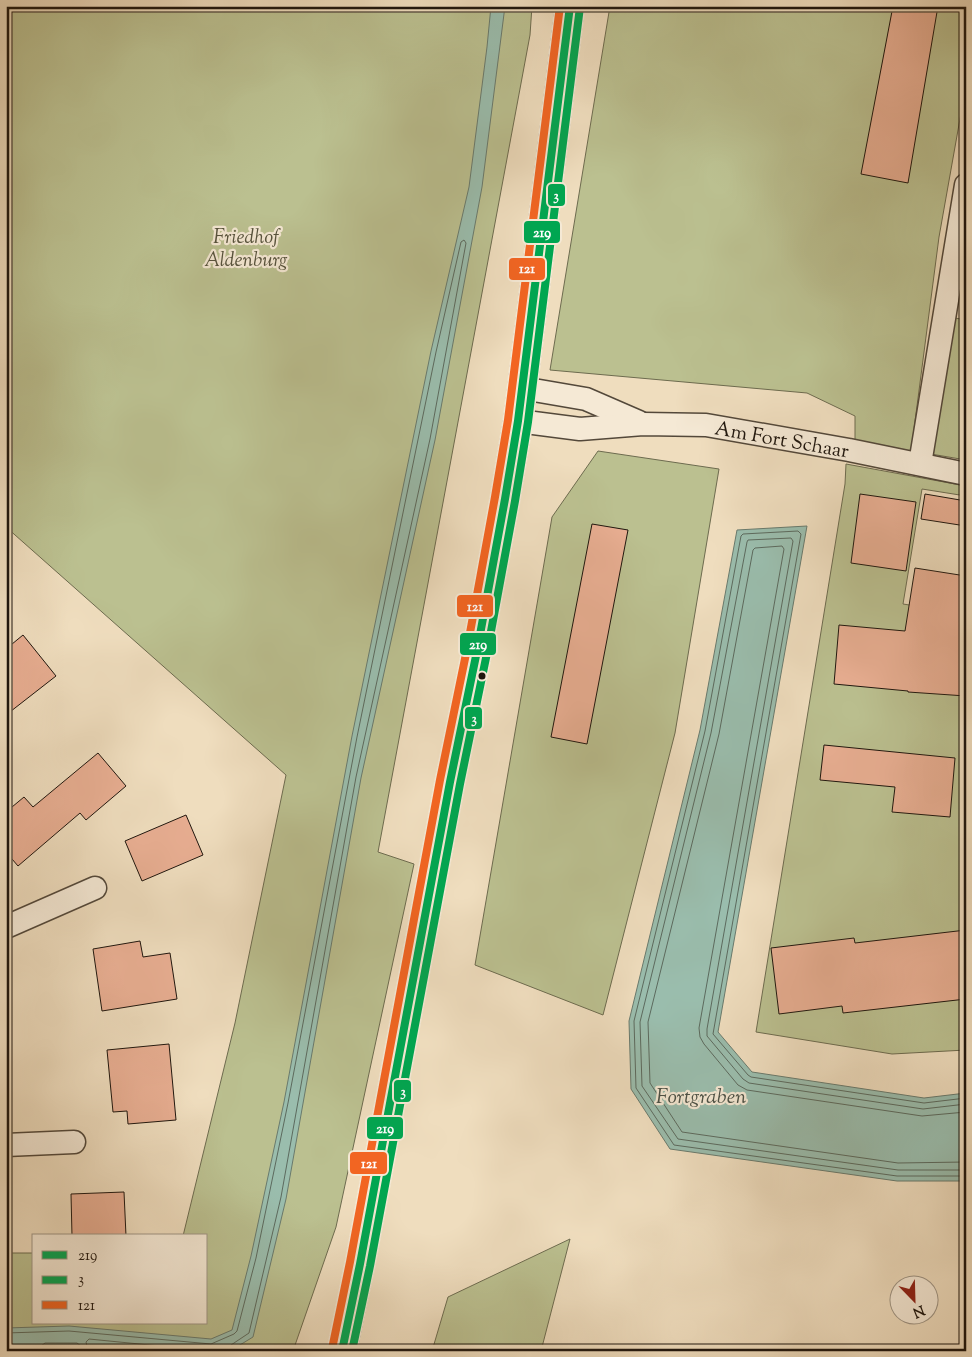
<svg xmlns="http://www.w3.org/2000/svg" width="972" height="1357" font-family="'Sorts Mill Goudy',serif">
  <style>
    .green { fill: #bbc090; stroke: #6d6b4f }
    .water { fill: #9abdad; stroke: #697a6d }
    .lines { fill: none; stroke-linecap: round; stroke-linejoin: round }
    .shore { stroke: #5c6a5e; stroke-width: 1 }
    .building { fill: #e8ae92; stroke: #1f160e }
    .minor-casing { stroke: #53483a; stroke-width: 25 }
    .secondary-casing { stroke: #1f160e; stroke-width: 30 }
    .minor { stroke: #f5e9d5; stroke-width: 22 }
    .secondary { stroke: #f5e9d5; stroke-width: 28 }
    .bus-1-casing { stroke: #f5e9d5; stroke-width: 11 }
    .bus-2-casing { stroke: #f5e9d5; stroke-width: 11 }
    .bus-3-casing { stroke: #f5e9d5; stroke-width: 11 }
    .bus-1 { stroke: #00a651; stroke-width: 8 }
    .bus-2 { stroke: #00a650; stroke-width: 8 }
    .bus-3 { stroke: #f26522; stroke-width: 8 }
    .bus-dot { fill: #1f160e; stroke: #f5e9d5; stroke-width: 2 }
    .labels { text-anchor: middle; stroke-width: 4.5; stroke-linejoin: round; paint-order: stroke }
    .park-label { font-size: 20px; font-style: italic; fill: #56523c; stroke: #f5e9d5 }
    .street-label { font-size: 20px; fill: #1f160e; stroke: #f5e9d5 }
    .water-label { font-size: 21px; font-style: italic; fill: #4a5046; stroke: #f5e9d5 }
    .line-badge { stroke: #f5e9d5; stroke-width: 2 }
    .badge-label { font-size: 14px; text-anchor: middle; font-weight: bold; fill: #fff }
  </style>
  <rect width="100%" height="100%" fill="#efddbe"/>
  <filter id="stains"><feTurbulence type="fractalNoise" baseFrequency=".004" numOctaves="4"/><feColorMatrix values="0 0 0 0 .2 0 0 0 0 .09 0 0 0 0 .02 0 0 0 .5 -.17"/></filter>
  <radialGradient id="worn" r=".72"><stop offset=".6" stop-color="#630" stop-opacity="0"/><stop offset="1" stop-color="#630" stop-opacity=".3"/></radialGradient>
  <!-- green -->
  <g class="green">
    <polygon points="6,6 532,6 530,35 378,852 414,864 336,1227 293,1351 6,1351 6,1253 34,1253 34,1323 206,1323 206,1236 183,1236 235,1023 286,775 6,527"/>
    <polygon points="610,6 966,6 966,85 939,237 911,452 855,440 855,416 807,393 550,370"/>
    <polygon points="955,318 966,320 966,460 931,454"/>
    <polygon points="598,451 719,469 675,733 603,1015 475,965 552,517"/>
    <polygon points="846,464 966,486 966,496 922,489 903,604 966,614 966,1050 892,1054 756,1032 845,484"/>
    <polygon points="570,1239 541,1351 432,1351 448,1297"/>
  </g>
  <!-- water -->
  <g class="water">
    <polygon points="491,6 505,6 482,187 435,440 361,778 286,1199 253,1337 230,1351 124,1351 59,1347 6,1351 6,1328 69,1326 211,1339 232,1330 251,1256 284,1102 352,736 431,351 469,187 487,47"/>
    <polygon points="807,526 718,1032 752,1072 924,1098 966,1093 966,1181 897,1181 670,1149 631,1089 629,1021 700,730 737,530"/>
  </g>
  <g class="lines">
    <!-- shore -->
    <g class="shore">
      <polyline points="966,1098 924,1103 751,1077 748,1075 713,1034 801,534 798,531 743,534 741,536 705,731 634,1021 636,1088 674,1145 897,1176 966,1176"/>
      <polyline points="966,1104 923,1109 749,1083 743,1079 707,1036 707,1029 793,541 791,538 748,540 747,542 711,733 640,1022 642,1086 678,1139 898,1170 966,1170"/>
      <polyline points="966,1112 922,1116 747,1090 738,1085 704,1044 700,1037 699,1028 784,549 782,546 755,548 753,550 719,734 648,1022 650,1083 682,1132 898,1163 966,1162"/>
      <polyline points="6,1333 69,1331 211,1344 234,1334 237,1331 256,1258 288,1103 357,737 436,352 461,242 464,240 466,243 430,439 356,777 281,1197 249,1333 231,1345 229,1351"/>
      <polyline points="40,1351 41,1346 45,1343 77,1343 81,1346 82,1351"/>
      <polyline points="88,1351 86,1342 89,1339 210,1351 220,1348 222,1351"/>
    </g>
  </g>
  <!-- building -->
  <g class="building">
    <polygon points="893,6 938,6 908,183 861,174"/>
    <polygon points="860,494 916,502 906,571 851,563"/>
    <polygon points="925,494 966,501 966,526 921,519"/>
    <polygon points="592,524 628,530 587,744 551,737"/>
    <polygon points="915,568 966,576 966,696 908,692 908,691 834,684 839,625 905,631"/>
    <polygon points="23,635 56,676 6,715 6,649"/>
    <polygon points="824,745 955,758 950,817 892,812 895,787 820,780"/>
    <polygon points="98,753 126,786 86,820 80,813 18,866 6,852 6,812 24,797 33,807"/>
    <polygon points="186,815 203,855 142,881 125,841"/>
    <polygon points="966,930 966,999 843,1013 842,1006 779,1014 771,948 854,938 855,943"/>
    <polygon points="140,941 143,957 170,953 177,999 102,1011 93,949"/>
    <polygon points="169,1044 176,1120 128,1124 127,1111 113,1112 107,1050"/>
    <polygon points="124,1192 126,1236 72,1236 71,1194"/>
  </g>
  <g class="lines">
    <!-- minor casing -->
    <g class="minor-casing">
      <g id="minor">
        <polyline points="522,388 586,399 639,422"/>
        <polyline points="518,421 580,429 643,424 706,425 849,450 966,474"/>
        <polyline points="920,464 966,185"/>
        <polyline points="6,927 95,888"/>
        <polyline points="6,1145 74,1142"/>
      </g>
    </g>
    <!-- secondary casing -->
    <g class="secondary-casing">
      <polyline id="secondary" points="342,1351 360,1264 450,782 477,651 505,499 518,421 570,6"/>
    </g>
    <!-- minor -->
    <use href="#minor" class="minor"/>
    <!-- secondary -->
    <use href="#secondary" class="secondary"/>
    <!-- bus-1 casing -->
    <g class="bus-1-casing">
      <polyline id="bus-1" points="342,1351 360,1264 450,782 477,651 505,499 518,421 570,6"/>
    </g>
    <!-- bus-2 casing -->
    <g class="bus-2-casing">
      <polyline id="bus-2" points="352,1351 370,1266 460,784 487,653 515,501 528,422 580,7"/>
    </g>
    <!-- bus-3 casing -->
    <g class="bus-3-casing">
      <polyline id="bus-3" points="332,1349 350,1262 440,780 467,649 495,497 508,420 560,6"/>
    </g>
    <!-- bus-1 -->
    <use href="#bus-1" class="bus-1"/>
    <!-- bus-2 -->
    <use href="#bus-2" class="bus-2"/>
    <!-- bus-3 -->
    <use href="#bus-3" class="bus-3"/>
  </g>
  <!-- markers -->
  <circle class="bus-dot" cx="482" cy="676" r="4.5"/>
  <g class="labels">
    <!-- park labels -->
    <g class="park-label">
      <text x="246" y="243">Friedhof<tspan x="246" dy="23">Aldenburg</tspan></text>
    </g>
    <!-- street labels -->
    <g class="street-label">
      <text transform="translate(782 439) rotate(10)" y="7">Am Fort Schaar</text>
    </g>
    <!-- water labels -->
    <g class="water-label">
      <text x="701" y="1103">Fortgraben</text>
    </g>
  </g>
  <g class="line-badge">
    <rect x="547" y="183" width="19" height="24" rx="5" fill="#00a650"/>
    <rect x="523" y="220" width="38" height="24" rx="5" fill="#00a651"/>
    <rect x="508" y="257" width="38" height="24" rx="5" fill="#f26522"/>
    <rect x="456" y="594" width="38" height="24" rx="5" fill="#f26522"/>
    <rect x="459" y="632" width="38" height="24" rx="5" fill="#00a651"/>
    <rect x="464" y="706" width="19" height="24" rx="5" fill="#00a650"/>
    <rect x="393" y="1079" width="19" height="24" rx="5" fill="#00a650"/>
    <rect x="366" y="1116" width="38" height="24" rx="5" fill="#00a651"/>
    <rect x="349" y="1151" width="39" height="24" rx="5" fill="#f26522"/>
  </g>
  <g class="badge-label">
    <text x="556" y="200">3</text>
    <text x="542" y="237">219</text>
    <text x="527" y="273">121</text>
    <text x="475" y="611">121</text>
    <text x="478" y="649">219</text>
    <text x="474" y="723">3</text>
    <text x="403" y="1096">3</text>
    <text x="385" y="1133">219</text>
    <text x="369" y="1168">121</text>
  </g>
  <!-- margin -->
  <rect width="972" height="1357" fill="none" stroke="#efddbe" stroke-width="25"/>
  <rect x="8" y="8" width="957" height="1342" fill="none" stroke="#1f160e" stroke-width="2.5"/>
  <rect x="12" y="12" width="947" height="1332" fill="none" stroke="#1f160e"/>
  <!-- legend -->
  <rect x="32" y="1234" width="175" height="90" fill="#f5e9d5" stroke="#9f9585"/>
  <rect x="42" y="1251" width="25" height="8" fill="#00a651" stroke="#9f9585"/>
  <text x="78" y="1260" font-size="15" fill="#1f160e">219</text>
  <rect x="42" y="1276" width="25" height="8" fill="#00a650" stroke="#9f9585"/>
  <text x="78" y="1284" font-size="15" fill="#1f160e">3</text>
  <rect x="42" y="1301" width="25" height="8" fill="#f26522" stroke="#9f9585"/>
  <text x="78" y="1310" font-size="15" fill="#1f160e">121</text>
  <!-- north arrow -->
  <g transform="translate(914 1300) rotate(157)"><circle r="24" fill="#f5e9d5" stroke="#9f9585"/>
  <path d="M0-4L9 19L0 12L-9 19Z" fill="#8f2418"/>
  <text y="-8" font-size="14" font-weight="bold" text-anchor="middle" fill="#1f160e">N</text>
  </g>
  <rect width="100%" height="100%" filter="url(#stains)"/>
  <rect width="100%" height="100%" fill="url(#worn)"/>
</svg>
